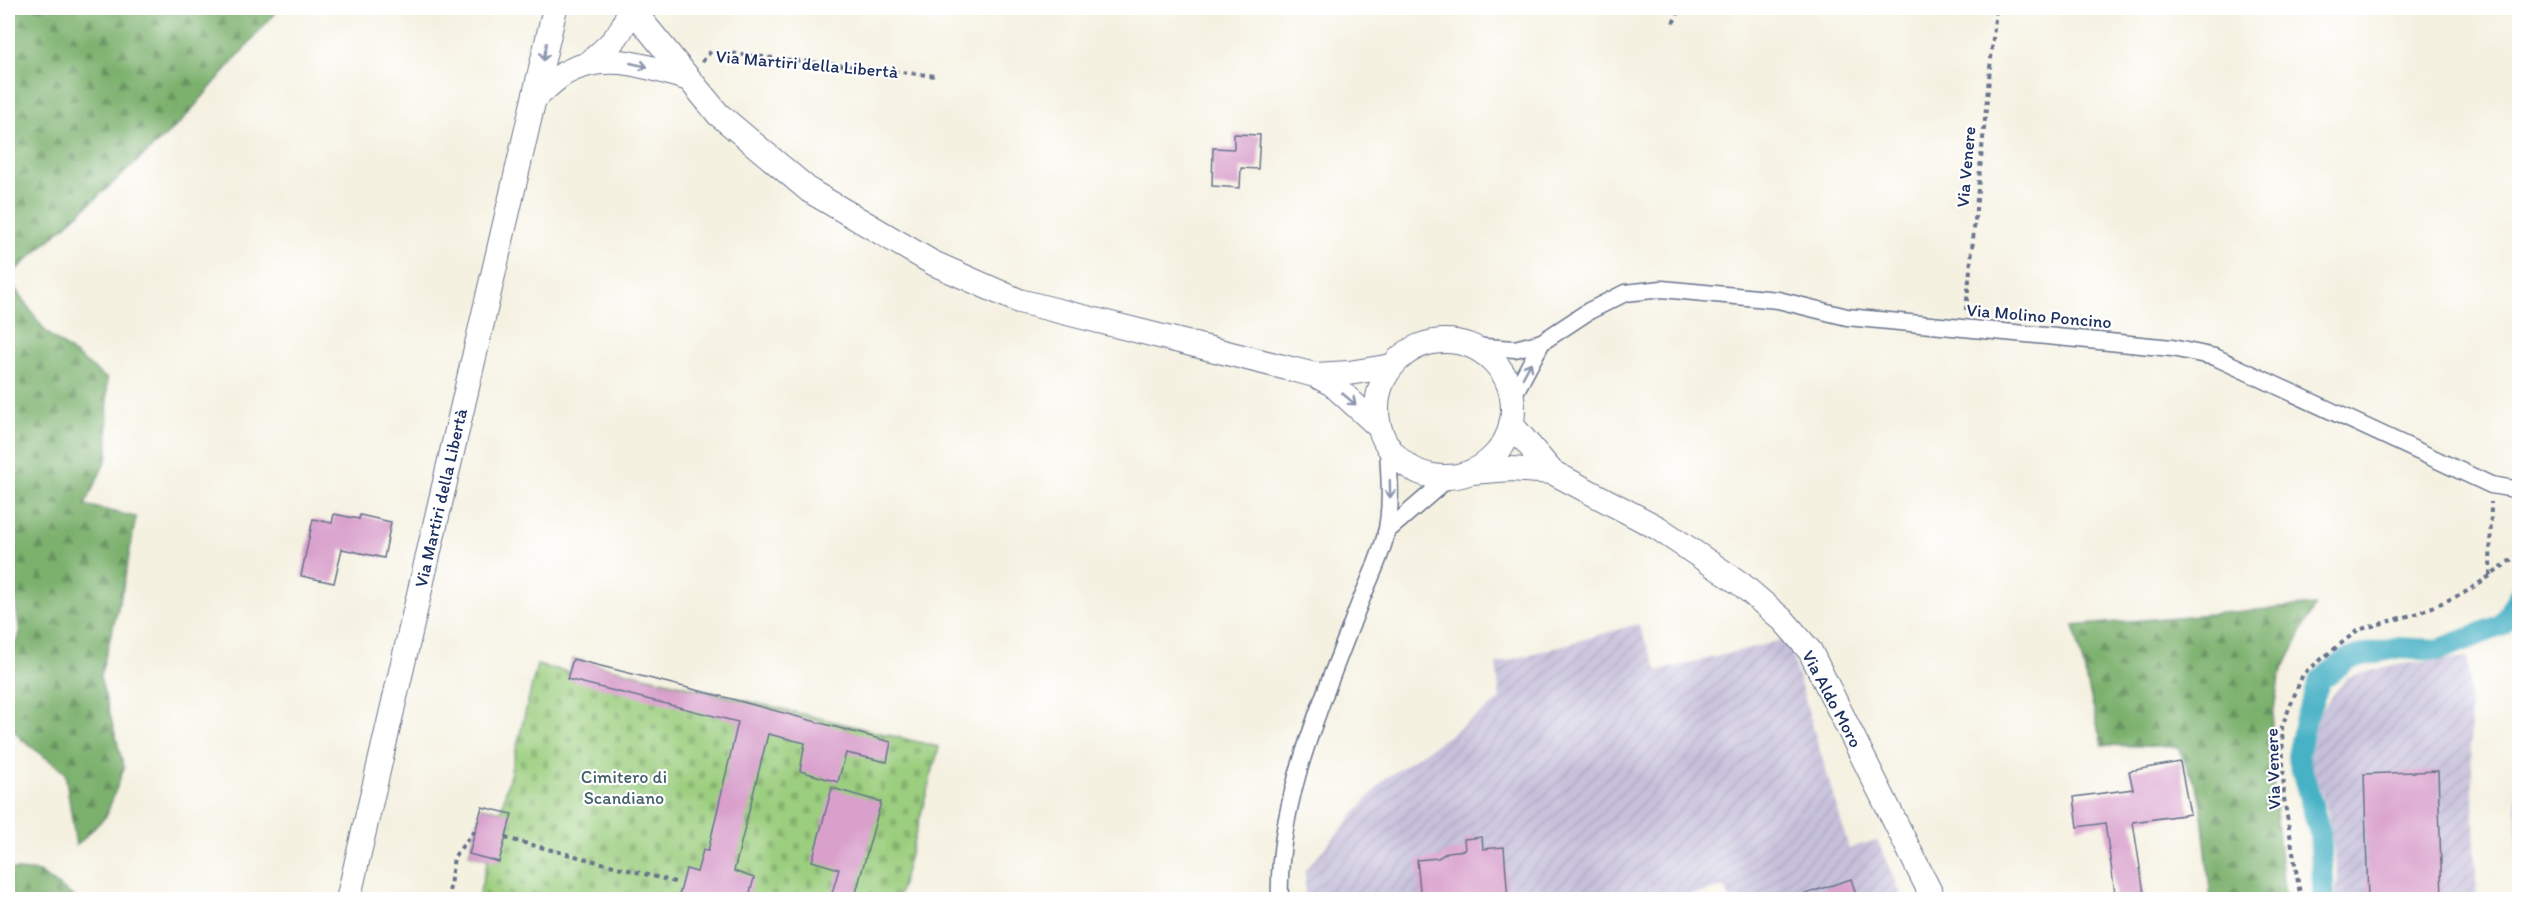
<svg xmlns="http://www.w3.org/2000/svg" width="2527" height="907" font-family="Itim,sans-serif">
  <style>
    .industrial { fill: url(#industrial-furrows) }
    .forest { fill: url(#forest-firs); stroke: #4c7066; stroke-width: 1.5 }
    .cemetery { fill: url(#cemetery-stones); stroke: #5b7e6e; stroke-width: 1.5 }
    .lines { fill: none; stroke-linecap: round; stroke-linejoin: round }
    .canal { stroke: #47b1c5; stroke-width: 22 }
    .building { fill: #d9a0cc }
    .street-casing { stroke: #67738c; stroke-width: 19 }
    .secondary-casing { stroke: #67738c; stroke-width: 26 }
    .path { stroke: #67738c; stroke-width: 4; stroke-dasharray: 4.5 4.5; stroke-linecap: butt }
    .street { stroke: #fff; stroke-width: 16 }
    .secondary { stroke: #fff; stroke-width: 24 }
    .oneway { stroke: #8d97ae }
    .labels { text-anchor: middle; stroke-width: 4.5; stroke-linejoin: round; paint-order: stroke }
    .street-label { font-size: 18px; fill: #1b2f5e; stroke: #fff }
    .park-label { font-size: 18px; fill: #415f68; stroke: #fff }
  </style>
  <defs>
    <pattern id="industrial-furrows" width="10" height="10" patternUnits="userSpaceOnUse" patternTransform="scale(1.5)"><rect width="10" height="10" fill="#c6c0da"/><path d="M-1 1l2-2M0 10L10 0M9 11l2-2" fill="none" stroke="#aaa5be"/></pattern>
    <pattern id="forest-firs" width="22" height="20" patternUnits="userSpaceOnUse" patternTransform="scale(1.5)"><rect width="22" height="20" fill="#7cb16d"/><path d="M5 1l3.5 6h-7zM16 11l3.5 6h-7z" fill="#65905d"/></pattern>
    <pattern id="cemetery-stones" width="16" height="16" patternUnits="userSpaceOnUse" patternTransform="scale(1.5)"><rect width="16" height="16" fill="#9bce7e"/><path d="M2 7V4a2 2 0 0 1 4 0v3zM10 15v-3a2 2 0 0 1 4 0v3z" fill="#85b16f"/></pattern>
  </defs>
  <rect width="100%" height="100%" fill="#fff"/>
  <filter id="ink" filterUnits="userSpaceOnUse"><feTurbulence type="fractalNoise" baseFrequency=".0167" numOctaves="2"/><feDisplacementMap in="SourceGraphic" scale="12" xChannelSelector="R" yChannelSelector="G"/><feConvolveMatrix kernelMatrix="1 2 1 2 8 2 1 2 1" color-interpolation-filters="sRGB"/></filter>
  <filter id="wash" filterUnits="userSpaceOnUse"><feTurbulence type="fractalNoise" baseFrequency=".008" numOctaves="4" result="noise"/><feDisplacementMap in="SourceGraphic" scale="24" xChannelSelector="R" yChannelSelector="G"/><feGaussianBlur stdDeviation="1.35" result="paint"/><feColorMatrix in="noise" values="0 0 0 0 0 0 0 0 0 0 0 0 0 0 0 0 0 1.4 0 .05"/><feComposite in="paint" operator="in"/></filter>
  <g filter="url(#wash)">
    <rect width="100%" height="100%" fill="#f5f1e1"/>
    <!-- industrial -->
    <g class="industrial">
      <polygon points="1638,624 1658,671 1787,639 1849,848 1877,840 1903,899 1729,899 1725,887 1669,900 1305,899 1305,870 1385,779 1500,700 1496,664"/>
      <polygon points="2468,657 2477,899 2335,899 2338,876 2327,810 2309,760 2318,714 2347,677 2396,665"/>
      <polygon points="2519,688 2520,899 2518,900 2514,694"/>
    </g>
    <!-- forest -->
    <g class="forest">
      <polygon points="8,8 279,8 181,122 8,277"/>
      <polygon points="8,279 46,332 107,379 108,456 85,505 136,517 123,588 100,677 124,768 106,816 76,846 65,772 21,739 8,722 8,654 20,634 12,579 8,577"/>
      <polygon points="2315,605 2279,677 2269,743 2285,899 2211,899 2200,796 2178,747 2102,745 2074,626"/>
      <polygon points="8,869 39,872 77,899 8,899"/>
    </g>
    <!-- cemetery -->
    <polygon class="cemetery" points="573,659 939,747 898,899 478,899 488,859 469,854 482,807 501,811 537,665 569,672"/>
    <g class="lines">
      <!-- canal -->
      <polyline class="canal" points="2324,900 2320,833 2298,756 2306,718 2320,680 2349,658 2396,648 2439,650 2502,625 2520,594"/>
    </g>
    <g id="blocks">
      <!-- building -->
      <g class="building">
        <polygon points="1234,134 1260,135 1258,169 1241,168 1240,188 1212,186 1213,148 1234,149"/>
        <polygon points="334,514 359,519 360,515 391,522 384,558 342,549 334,583 301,576 313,519 332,523"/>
        <polygon points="573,659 728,698 891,742 887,762 846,753 838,782 800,771 805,743 768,734 734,871 754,878 748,900 698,900 679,896 686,869 697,872 703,850 708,851 738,722 567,679"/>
        <polygon points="2180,762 2190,814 2133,822 2145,900 2116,900 2105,823 2078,827 2074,797 2133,789 2129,771"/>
        <polygon points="2438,771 2442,900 2368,900 2364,774"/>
        <polygon points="832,788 881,802 854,900 830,900 839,869 812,861"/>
        <polygon points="482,807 512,814 499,862 469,854"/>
        <polygon points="1482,837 1483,849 1504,847 1508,900 1421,900 1417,860 1438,858 1448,852 1465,850 1464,839"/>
        <polygon points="1851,879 1858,900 1799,900 1799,896"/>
      </g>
    </g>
  </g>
  <g filter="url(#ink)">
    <use href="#blocks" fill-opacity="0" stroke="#67738c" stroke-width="1.5"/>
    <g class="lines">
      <!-- street casing -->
      <g class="street-casing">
        <g id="street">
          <polyline points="1470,346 1515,349 1542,342 1589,311 1625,293 1662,289 1778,300 1847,317 2172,348 2215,357 2491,485 2520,490"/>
          <polyline points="1512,398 1542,342"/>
          <polyline points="1386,532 1451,476"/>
          <path d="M1280,900C1276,802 1323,700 1357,610C1367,584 1382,556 1387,529C1392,501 1389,474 1388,447"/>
        </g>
      </g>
      <!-- secondary casing -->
      <g class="secondary-casing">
        <g id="secondary">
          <polyline points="631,8 718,114 810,191 933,263 1019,301 1315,375 1332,384 1379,427"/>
          <path d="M588,64C608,46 624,35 629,8"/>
          <path d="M536,97C545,89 555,79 565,73C606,50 648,67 689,79"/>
          <circle cx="1445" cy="409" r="68"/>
          <polyline points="1315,375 1349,373 1392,366"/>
          <polyline points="1511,424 1552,472 1658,528 1741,584 1784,621 1810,651 1934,900"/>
          <polyline points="1471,472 1511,469 1552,472"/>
          <polyline points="348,900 555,8"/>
        </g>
      </g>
      <!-- path -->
      <g class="path">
        <polyline points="1673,23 1681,8"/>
        <polyline points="702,62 711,51 936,76"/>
        <polyline points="1966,310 1996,8"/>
        <polyline points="2490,576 2491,502"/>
        <polyline points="505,838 679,883"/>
        <polyline points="448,900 454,857 475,830"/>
        <polyline points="2301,900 2284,798 2282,726 2303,674 2358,630 2419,613 2464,593 2490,576 2520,553"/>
      </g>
      <!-- street -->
      <use href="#street" class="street"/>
      <!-- secondary -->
      <use href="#secondary" class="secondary"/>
    </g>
    <!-- one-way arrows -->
    <defs><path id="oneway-shaft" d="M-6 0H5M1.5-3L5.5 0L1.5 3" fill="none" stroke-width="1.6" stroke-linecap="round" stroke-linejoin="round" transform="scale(1.5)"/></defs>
    <g class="oneway">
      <use href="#oneway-shaft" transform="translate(545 52) rotate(102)"/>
      <use href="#oneway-shaft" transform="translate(639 65) rotate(13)"/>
      <use href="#oneway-shaft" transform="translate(1527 370) rotate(-62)"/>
      <use href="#oneway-shaft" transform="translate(1349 399) rotate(40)"/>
      <use href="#oneway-shaft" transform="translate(1390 489) rotate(89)"/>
    </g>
  </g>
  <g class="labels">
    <!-- street labels -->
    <g class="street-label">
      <text transform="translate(807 64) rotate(5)" y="6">Via Martiri della Libertà</text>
      <text transform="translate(1966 167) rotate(-85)" y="6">Via Venere</text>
      <text transform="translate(2039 316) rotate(5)" y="6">Via Molino Poncino</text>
      <text transform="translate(441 498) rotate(-77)" y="6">Via Martiri della Libertà</text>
      <text transform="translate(1832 699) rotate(62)" y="6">Via Aldo Moro</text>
      <text transform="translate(2273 769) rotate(-92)" y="6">Via Venere</text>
    </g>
    <!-- park labels -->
    <g class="park-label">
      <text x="624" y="783">Cimitero di<tspan x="624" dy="21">Scandiano</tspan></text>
    </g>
  </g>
  <!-- margin -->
  <rect width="2527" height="907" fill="none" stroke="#fff" stroke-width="30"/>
</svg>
